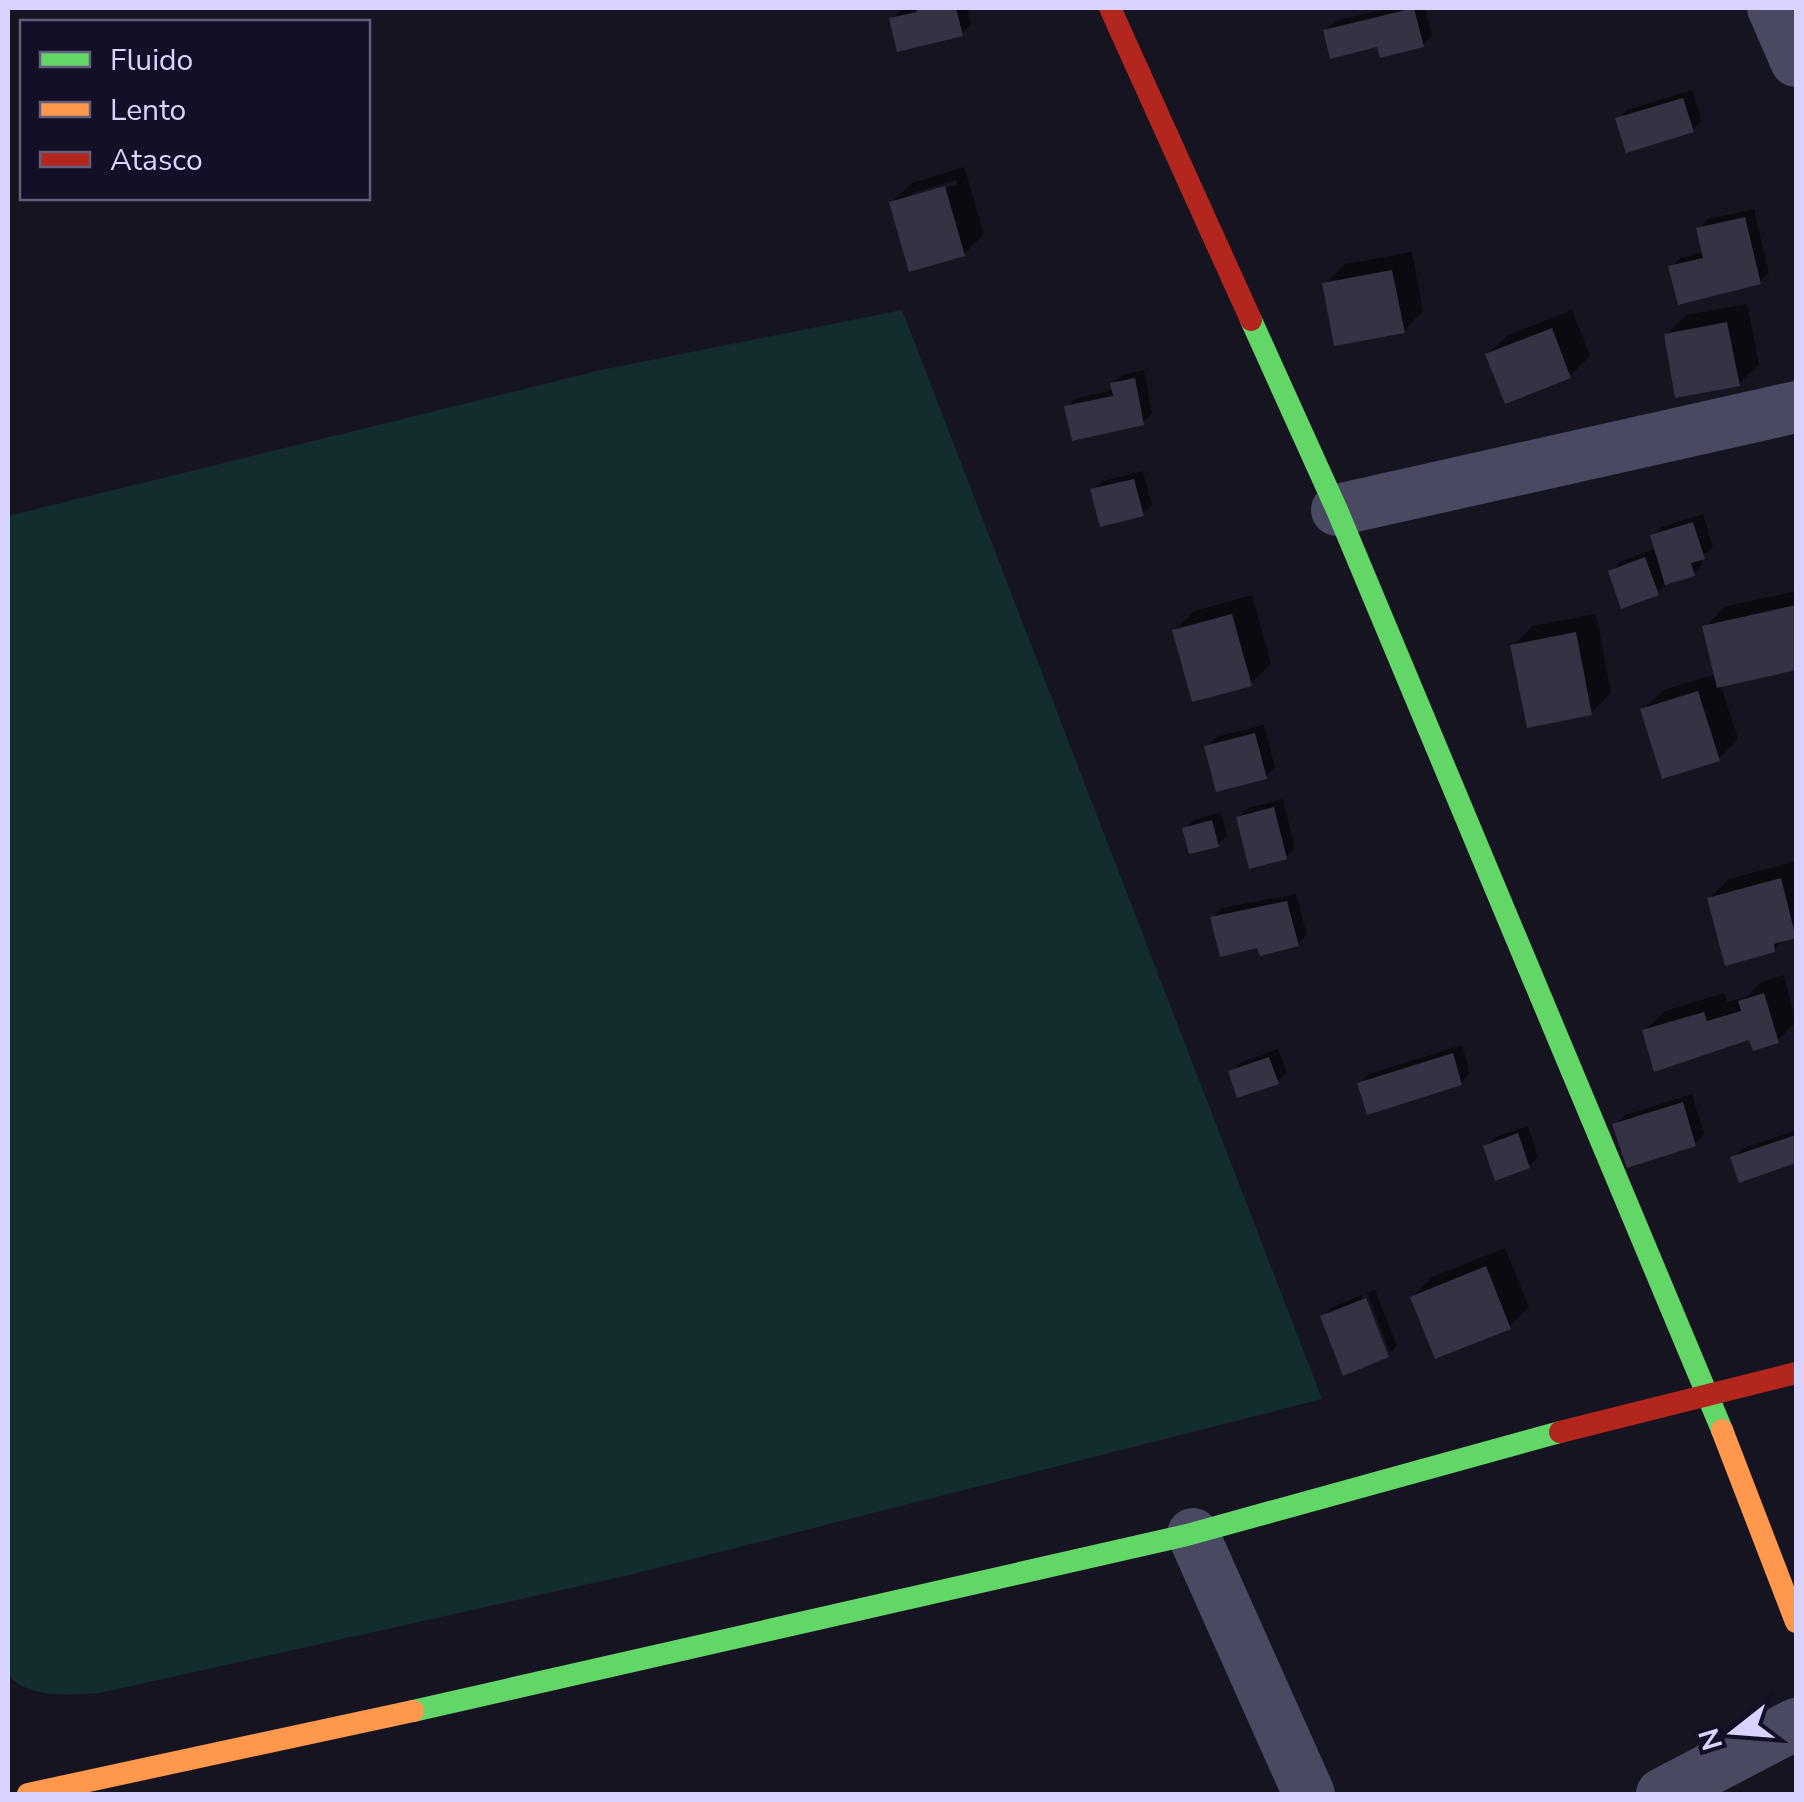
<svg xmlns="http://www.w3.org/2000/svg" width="1804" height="1802" font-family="'Nunito Sans',sans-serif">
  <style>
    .green { fill: #132c2d }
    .shadow { fill: #0007; fill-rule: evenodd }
    .building { fill: #343243 }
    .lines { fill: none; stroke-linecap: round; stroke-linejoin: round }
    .street { stroke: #4a4962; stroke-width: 52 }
    .fast { stroke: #63d668; stroke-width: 22 }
    .slow { stroke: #ff974d; stroke-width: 22 }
    .jam { stroke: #b3261e; stroke-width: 22 }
  </style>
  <rect width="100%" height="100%" fill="#161421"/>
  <!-- green -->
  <path class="green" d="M902,310L1322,1399L629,1575L100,1693C72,1695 26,1699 8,1674V516L601,370Z"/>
  <!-- shadow -->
  <g class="shadow">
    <polygon points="911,8 967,8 971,25 961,34 892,19 901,10"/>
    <polygon points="1390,8 1425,8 1432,35 1423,45 1379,44 1326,30 1335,21"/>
    <polygon points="1692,90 1702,121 1692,130 1618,119 1627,110"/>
    <path d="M964,167L984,234L964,254L892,202L912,183ZM956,180L957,185L912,198V193Z"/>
    <polygon points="1754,209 1769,273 1760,282 1671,267 1680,258 1704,252 1698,229 1708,219"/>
    <polygon points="1412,252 1423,311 1403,331 1325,284 1345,264"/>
    <polygon points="1747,304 1759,364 1739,384 1666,335 1686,315"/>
    <polygon points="1572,310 1590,356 1570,376 1488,354 1508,335"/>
    <polygon points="1144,370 1152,413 1143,422 1067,407 1076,398 1114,390 1113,384 1122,375"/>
    <polygon points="1143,471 1152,505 1142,514 1093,490 1103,481"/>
    <polygon points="1703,514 1713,547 1701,557 1703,564 1694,573 1667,583 1658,593 1611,572 1620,562 1656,548 1652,536 1662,527"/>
    <polygon points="1796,591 1796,667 1721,685 1738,739 1718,759 1643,710 1663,690 1716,674 1705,627 1724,607"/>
    <polygon points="1252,595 1271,664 1251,683 1175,631 1194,611"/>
    <polygon points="1596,614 1611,693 1591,713 1513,646 1532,626"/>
    <polygon points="1264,725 1275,767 1266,776 1207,747 1216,737"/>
    <polygon points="1283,799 1295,848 1286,857 1238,818 1248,808"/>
    <polygon points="1221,812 1227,835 1218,844 1185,829 1194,820"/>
    <polygon points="1796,861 1796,935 1786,938 1774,950 1709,899 1729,879"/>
    <polygon points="1296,894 1307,935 1297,944 1259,945 1213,918 1222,908"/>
    <polygon points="1784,975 1796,1022 1777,1041 1645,1030 1665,1011 1724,993 1727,1002 1746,997 1761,982"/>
    <polygon points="1462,1045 1470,1073 1461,1083 1360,1083 1369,1074"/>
    <polygon points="1278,1049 1287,1072 1278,1082 1231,1072 1240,1063"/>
    <polygon points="1692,1094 1704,1134 1695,1144 1615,1125 1625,1115"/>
    <polygon points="1528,1126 1538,1157 1529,1166 1486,1147 1495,1137"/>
    <polygon points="1796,1130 1796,1160 1740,1180 1733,1158 1742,1149"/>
    <polygon points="1505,1248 1529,1307 1509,1327 1413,1297 1432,1277"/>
    <polygon points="1375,1290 1397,1346 1390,1353 1367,1293"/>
    <polygon points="1362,1295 1385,1354 1389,1354 1344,1373 1323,1317 1332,1307"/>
  </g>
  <!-- building -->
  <g class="building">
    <polygon points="916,8 956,8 963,36 897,52 889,18 917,12"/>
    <polygon points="1414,8 1424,47 1380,58 1377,47 1330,59 1323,30"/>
    <polygon points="1683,98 1694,132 1626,153 1615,118"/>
    <polygon points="945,186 965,256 909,272 889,202"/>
    <polygon points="1745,217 1761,284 1678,305 1668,266 1703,258 1696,228"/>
    <polygon points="1392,270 1405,333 1334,346 1322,283"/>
    <polygon points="1727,322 1740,386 1675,398 1664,334"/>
    <polygon points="1552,328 1571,378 1505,404 1485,354"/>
    <polygon points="1135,378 1144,425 1072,441 1064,406 1113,396 1110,383"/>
    <polygon points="1134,479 1144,516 1100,527 1090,489"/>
    <polygon points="1693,522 1705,559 1691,563 1695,576 1665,585 1650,535"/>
    <polygon points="1645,557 1659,595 1621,609 1608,571"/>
    <polygon points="1796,605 1796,670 1717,688 1702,626"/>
    <polygon points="1232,614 1252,686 1192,702 1172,630"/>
    <polygon points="1576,632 1592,715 1527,728 1510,645"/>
    <polygon points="1698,691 1720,761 1662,779 1640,709"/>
    <polygon points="1255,733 1267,779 1216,792 1204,746"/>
    <polygon points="1274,807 1287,859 1249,869 1236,817"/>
    <polygon points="1212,820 1219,847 1189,854 1182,828"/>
    <polygon points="1781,878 1796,938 1774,944 1775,952 1725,966 1707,898"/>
    <polygon points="1287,901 1299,946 1260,956 1257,948 1220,957 1210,917"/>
    <polygon points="1764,993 1779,1043 1753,1051 1749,1040 1654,1072 1642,1030 1704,1012 1707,1021 1741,1011 1738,1001"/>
    <polygon points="1453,1053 1462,1085 1367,1115 1357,1083"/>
    <polygon points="1269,1057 1279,1084 1237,1098 1228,1071"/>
    <polygon points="1683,1102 1696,1146 1627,1168 1612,1124"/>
    <polygon points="1518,1133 1530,1168 1495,1181 1483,1146"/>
    <polygon points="1796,1135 1796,1163 1739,1183 1730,1157"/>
    <polygon points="1486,1266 1511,1329 1435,1359 1410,1297"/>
    <polygon points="1366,1298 1389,1357 1343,1376 1320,1316"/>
  </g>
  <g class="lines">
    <!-- street -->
    <g class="street">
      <polyline points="1773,8 1796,61"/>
      <polyline points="1337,510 1796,407"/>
      <polyline points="1193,1534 1309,1794"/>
      <polyline points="1662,1794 1796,1724"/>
    </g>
    <!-- fast -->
    <g class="fast">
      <polyline points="1251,320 1337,510 1722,1430"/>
      <polyline points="413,1711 1187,1535 1560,1432"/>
    </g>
    <!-- slow -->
    <g class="slow">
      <polyline points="1722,1430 1796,1622"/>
      <polyline points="28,1794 413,1711"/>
    </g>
    <!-- jam -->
    <g class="jam">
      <polyline points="1110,8 1251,320"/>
      <polyline points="1560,1432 1796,1373"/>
    </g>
  </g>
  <!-- border -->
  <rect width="1804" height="1802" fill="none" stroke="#d9d4ff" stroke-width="20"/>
  <!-- legend -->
  <rect x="20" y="20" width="350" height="180" fill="#130f26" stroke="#625e7d" stroke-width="2.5"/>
  <rect x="40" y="52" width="50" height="15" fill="#63d668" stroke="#625e7d" stroke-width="2.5"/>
  <text x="110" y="70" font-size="30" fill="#d9d4ff">Fluido</text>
  <rect x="40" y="102" width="50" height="15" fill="#ff974d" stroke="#625e7d" stroke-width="2.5"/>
  <text x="110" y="120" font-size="30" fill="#d9d4ff">Lento</text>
  <rect x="40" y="152" width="50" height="15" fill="#b3261e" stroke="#625e7d" stroke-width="2.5"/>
  <text x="110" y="170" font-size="30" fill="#d9d4ff">Atasco</text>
  <!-- north arrow -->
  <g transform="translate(1734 1732) rotate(253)" stroke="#130f26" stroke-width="8" paint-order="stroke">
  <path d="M0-8L18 38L0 25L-18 38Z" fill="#d9d4ff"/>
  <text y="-15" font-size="28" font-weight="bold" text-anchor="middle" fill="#d9d4ff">N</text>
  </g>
</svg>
